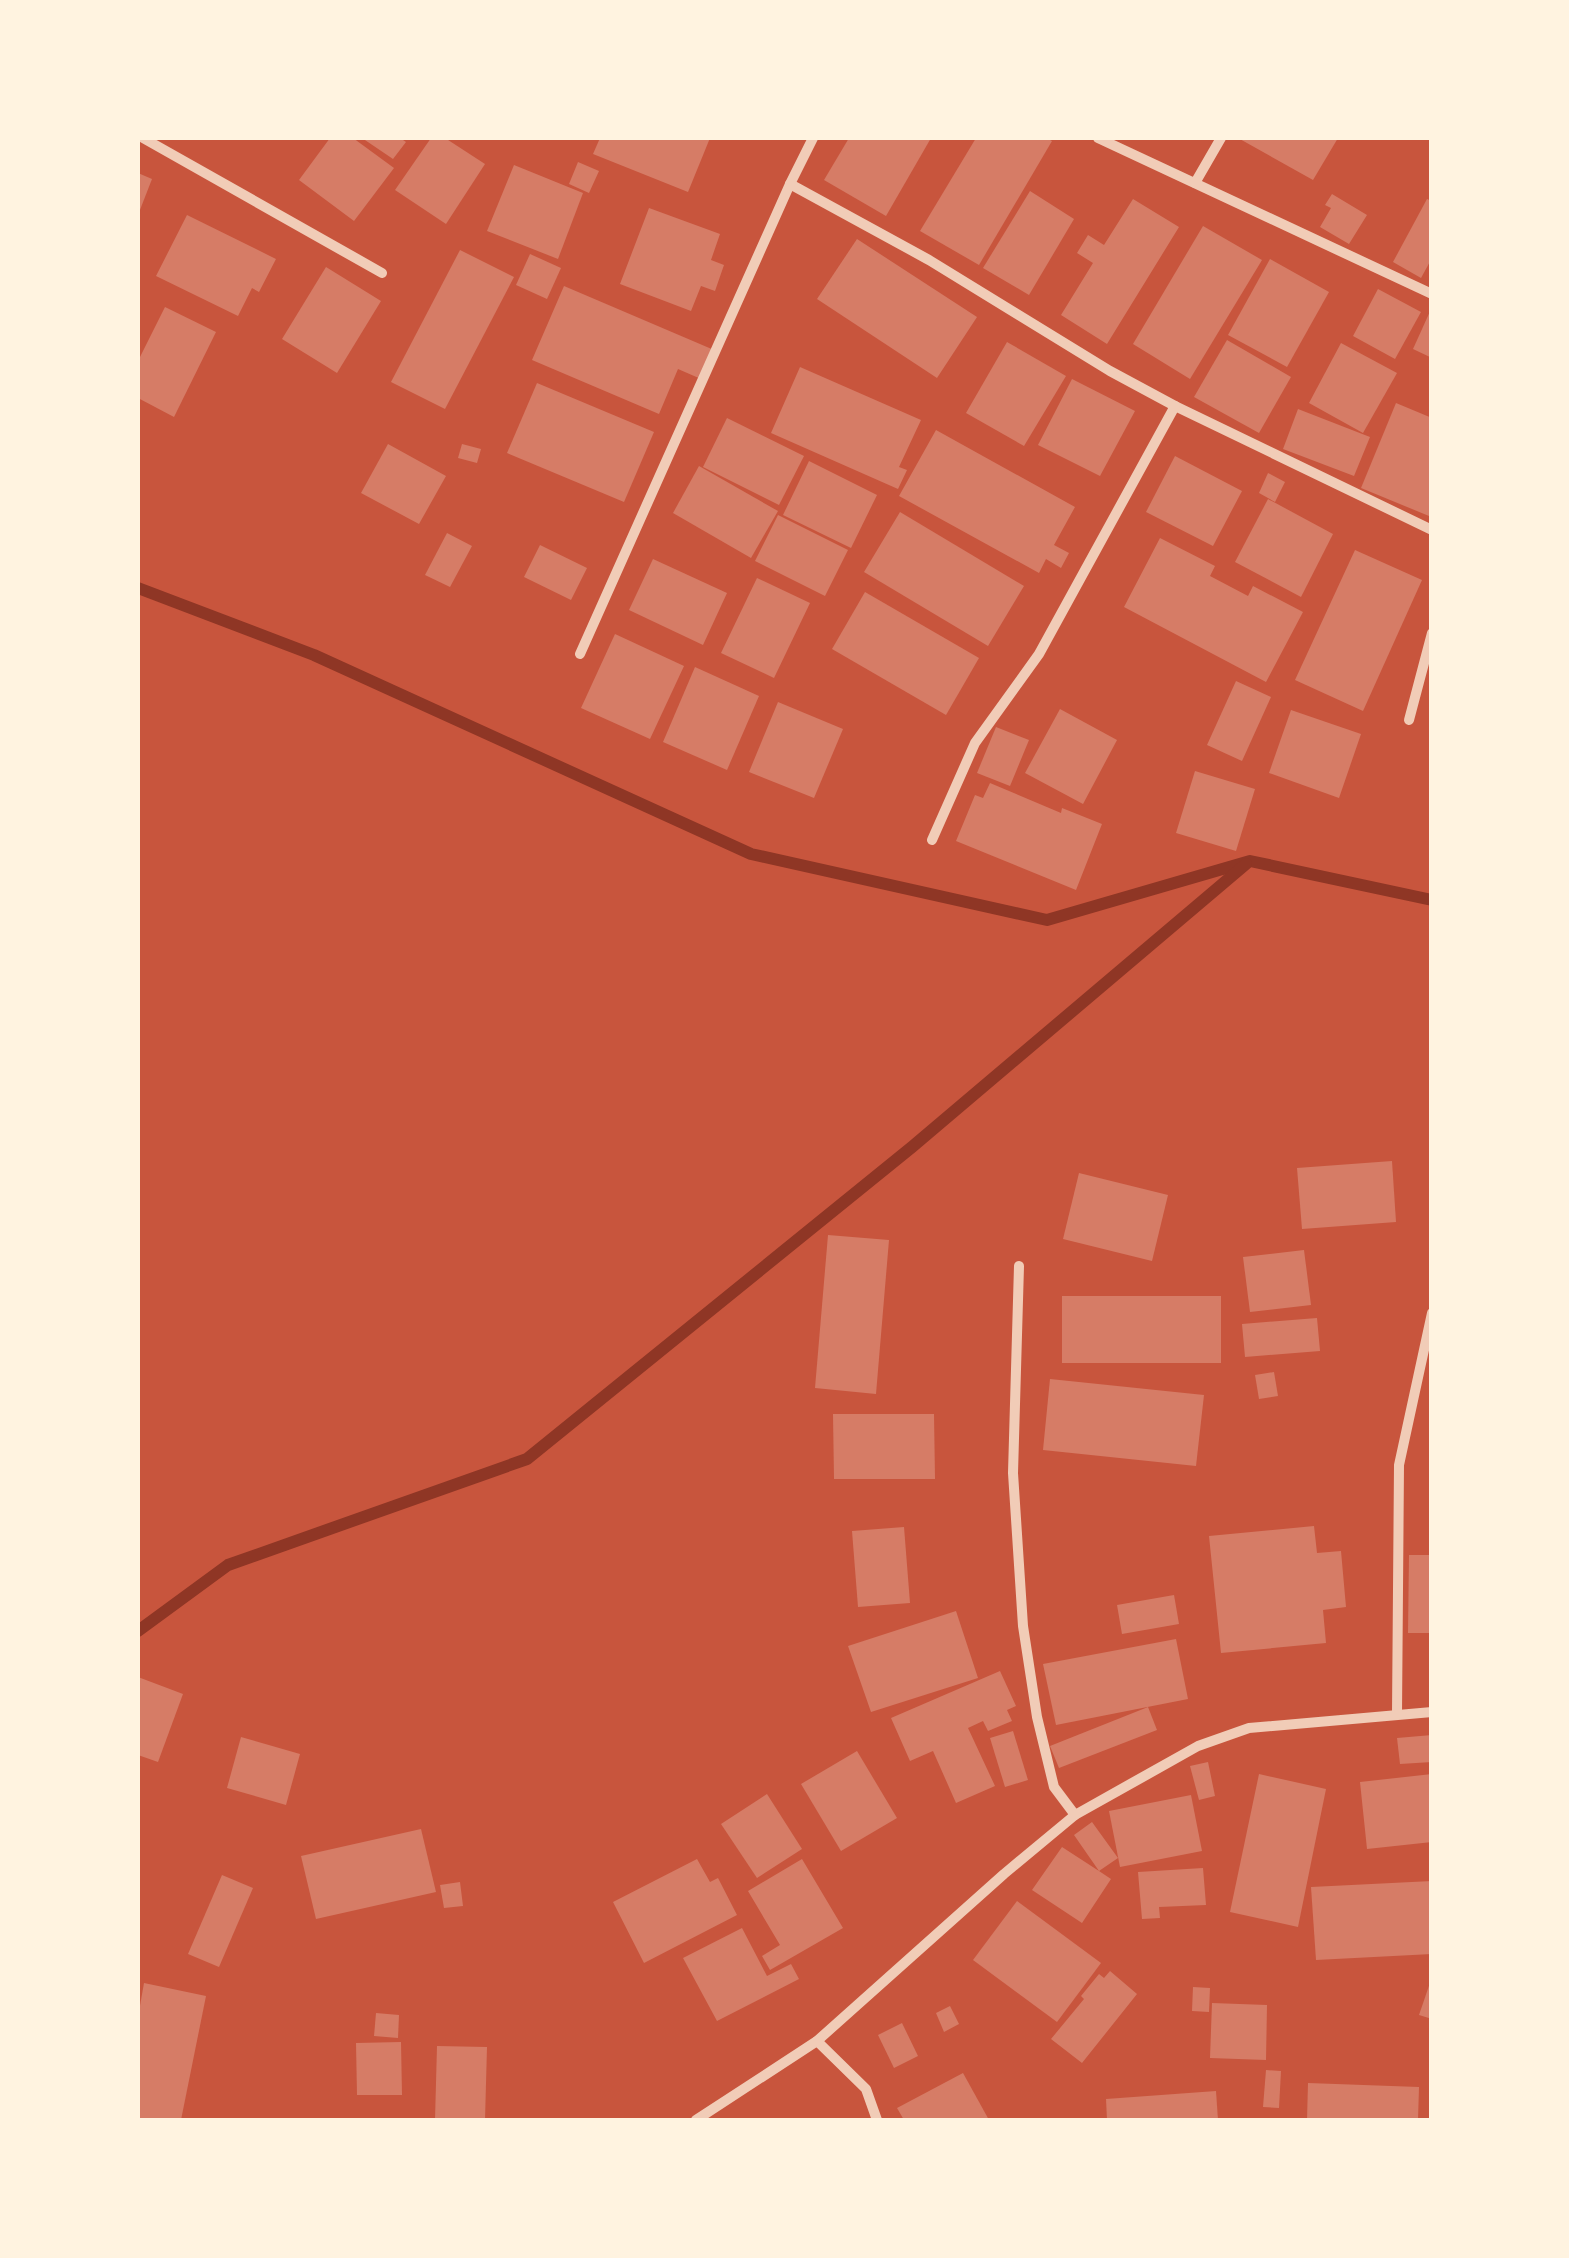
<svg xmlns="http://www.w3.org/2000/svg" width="1569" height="2258" font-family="'Varela Round',sans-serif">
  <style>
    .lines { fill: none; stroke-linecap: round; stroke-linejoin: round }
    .stream { stroke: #8f3625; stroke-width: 12 }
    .building { fill: #d67c66 }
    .minor { stroke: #f1ccb7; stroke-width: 10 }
  </style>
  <rect width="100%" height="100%" fill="#c8553d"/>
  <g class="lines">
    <!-- stream -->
    <g class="stream">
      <polyline points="138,588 314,655 751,854 1047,920 1250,861 1432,900"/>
      <polyline points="138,1631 228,1565 527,1459 912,1147 1246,864"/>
    </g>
  </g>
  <!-- building -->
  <g class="building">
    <polygon points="330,138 353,138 394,168 354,221 299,180"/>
    <polygon points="362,138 400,138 406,142 393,159"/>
    <polygon points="431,138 445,138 485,164 446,224 395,190"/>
    <polygon points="600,138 710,138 688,192 593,154"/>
    <polygon points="849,138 931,138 886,216 824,180"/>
    <polygon points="976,138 1046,138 1052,141 979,265 920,231"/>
    <polygon points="1238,138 1338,138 1313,180"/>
    <polygon points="578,162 599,171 589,193 569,184"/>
    <polygon points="514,165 583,193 558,259 487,231"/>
    <polygon points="138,173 152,179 138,215"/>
    <polygon points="1030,191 1074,219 1029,295 983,268"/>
    <polygon points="1332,194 1367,215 1349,244 1320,227 1331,208 1325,205"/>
    <polygon points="1133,199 1179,227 1107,344 1061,315 1093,263 1077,253 1088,235 1104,245"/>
    <polygon points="1427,199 1432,201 1432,258 1421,278 1393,262"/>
    <polygon points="649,208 720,234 711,260 724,265 715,291 701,286 691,311 620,284"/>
    <polygon points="187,215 276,259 259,292 252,288 238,316 156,276"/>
    <polygon points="1203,226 1262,260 1190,379 1133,344"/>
    <polygon points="857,239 977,317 937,378 817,299"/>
    <polygon points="460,250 514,277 445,409 391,382"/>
    <polygon points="530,254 561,268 547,299 516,285"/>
    <polygon points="1270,259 1329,292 1287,367 1228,335"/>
    <polygon points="326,267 381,301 337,373 282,339"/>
    <polygon points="564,286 714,350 701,379 678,369 659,414 532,360"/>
    <polygon points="1378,289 1421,312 1395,359 1353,336"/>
    <polygon points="165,307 216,332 174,417 138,398 138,361"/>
    <polygon points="1432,307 1432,358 1413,349"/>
    <polygon points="1227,340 1291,377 1259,433 1194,397"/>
    <polygon points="1007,342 1066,376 1024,446 966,413"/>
    <polygon points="1341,343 1397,373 1363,433 1309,403"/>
    <polygon points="800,367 921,420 899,467 907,470 898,489 771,433"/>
    <polygon points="1072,379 1135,411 1100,476 1038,445"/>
    <polygon points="537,383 654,432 624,502 507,453"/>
    <polygon points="1396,403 1432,418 1432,509 1429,516 1361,488"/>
    <polygon points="1298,409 1370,437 1354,476 1283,449"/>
    <polygon points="727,418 804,456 779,505 703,467"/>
    <polygon points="936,430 1075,507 1054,545 1069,553 1061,568 1046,559 1039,573 899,496"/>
    <polygon points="388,444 446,476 419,524 361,493"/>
    <polygon points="462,444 481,449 477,463 458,458"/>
    <polygon points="1175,456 1242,491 1213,546 1146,512"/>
    <polygon points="809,461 877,495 851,548 783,515"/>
    <polygon points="699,466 778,511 751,558 673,513"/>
    <polygon points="1268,473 1285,482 1275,502 1259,493"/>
    <polygon points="1268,499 1333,534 1301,597 1235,562"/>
    <polygon points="900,512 1024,586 988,646 864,572"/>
    <polygon points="778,515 848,550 825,596 755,561"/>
    <polygon points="447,533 472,546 450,587 425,575"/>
    <polygon points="1160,538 1215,566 1210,576 1248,596 1253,586 1303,612 1266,682 1124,607"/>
    <polygon points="540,545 587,568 571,600 524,577"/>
    <polygon points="1355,550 1422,580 1363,711 1295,680"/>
    <polygon points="653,559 727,593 703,645 629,610"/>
    <polygon points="757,578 810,603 774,678 721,653"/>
    <polygon points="865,592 979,658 946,715 832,649"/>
    <polygon points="615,634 684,666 650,739 581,708"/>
    <polygon points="695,667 759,696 727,770 663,742"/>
    <polygon points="1236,681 1271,697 1242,761 1207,745"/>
    <polygon points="778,702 843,729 814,798 749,772"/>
    <polygon points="1060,709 1117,740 1083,804 1025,773"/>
    <polygon points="1291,710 1361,734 1339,798 1269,773"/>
    <polygon points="996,727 1029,740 1010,786 977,773"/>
    <polygon points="1195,771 1255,789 1236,851 1176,833"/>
    <polygon points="990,783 1061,813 1062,808 1102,824 1076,890 956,841 975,795 983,798"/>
    <polygon points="1392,1161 1396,1222 1302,1229 1297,1168"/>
    <polygon points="1079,1173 1168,1195 1152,1261 1063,1239"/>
    <polygon points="828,1235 889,1240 876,1394 815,1388"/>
    <polygon points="1304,1250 1311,1305 1250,1312 1243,1257"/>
    <rect x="1062" y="1296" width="159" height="67"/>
    <polygon points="1317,1318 1320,1351 1245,1357 1242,1324"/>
    <polygon points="1274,1372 1278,1396 1259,1399 1255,1375"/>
    <polygon points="1050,1379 1204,1395 1196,1466 1043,1450"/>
    <polygon points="833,1414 934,1414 935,1479 834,1479"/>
    <polygon points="1314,1526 1317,1553 1341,1551 1346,1607 1323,1610 1326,1643 1221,1653 1209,1536"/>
    <polygon points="904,1527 910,1603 858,1607 852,1531"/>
    <polygon points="1409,1555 1432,1555 1432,1633 1408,1633"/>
    <polygon points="1174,1595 1179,1624 1122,1634 1117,1605"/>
    <polygon points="956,1611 978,1678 871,1712 848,1646"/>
    <polygon points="1176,1639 1188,1699 1056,1725 1043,1664"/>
    <polygon points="1000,1671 1016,1706 1007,1710 1012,1721 988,1731 983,1721 968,1728 995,1786 956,1803 933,1751 910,1761 891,1718"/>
    <polygon points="138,1677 183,1694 158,1762 138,1755"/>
    <polygon points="1148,1707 1157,1730 1059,1768 1050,1746"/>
    <polygon points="1013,1731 1028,1780 1005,1787 990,1738"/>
    <polygon points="1432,1735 1432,1762 1400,1764 1397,1738"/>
    <polygon points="241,1737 300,1754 286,1805 227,1788"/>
    <polygon points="857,1751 897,1818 841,1851 801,1784"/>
    <polygon points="1208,1762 1215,1796 1199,1800 1190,1766"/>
    <polygon points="1259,1774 1326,1789 1298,1927 1230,1912"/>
    <polygon points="1432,1774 1432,1842 1367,1849 1360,1782"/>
    <polygon points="767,1794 802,1849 757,1878 721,1824"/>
    <polygon points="1191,1795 1202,1851 1120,1867 1109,1811"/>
    <polygon points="1092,1822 1118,1858 1099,1871 1111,1879 1082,1923 1032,1890 1062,1847 1099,1871 1074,1835"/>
    <polygon points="421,1829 436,1892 316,1919 301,1856"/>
    <polygon points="697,1859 710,1882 718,1878 737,1915 644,1963 613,1902"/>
    <polygon points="802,1859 843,1928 770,1970 762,1956 780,1945 748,1891"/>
    <polygon points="1203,1868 1206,1905 1159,1907 1160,1918 1142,1919 1138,1872"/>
    <polygon points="222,1875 253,1888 219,1967 188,1954"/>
    <polygon points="1432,1881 1432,1954 1316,1960 1311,1887"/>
    <polygon points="460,1882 463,1906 444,1908 440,1885"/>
    <polygon points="1017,1901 1101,1963 1057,2022 973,1960"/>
    <polygon points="742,1928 767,1976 791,1964 799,1979 717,2021 683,1958"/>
    <polygon points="1110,1971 1137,1994 1082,2063 1051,2039 1084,1999 1081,1996 1099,1974 1104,1978"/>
    <polygon points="1432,1977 1432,2019 1419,2015"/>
    <polygon points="144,1983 206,1996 181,2120 138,2120 138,2017"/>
    <polygon points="1193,1987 1210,1988 1209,2012 1192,2011"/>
    <polygon points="1212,2003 1267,2005 1266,2060 1210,2058"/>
    <polygon points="950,2006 959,2024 944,2032 936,2013"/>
    <polygon points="376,2013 399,2015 398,2038 374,2036"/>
    <polygon points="902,2023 918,2056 894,2068 878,2035"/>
    <polygon points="401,2042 402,2095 357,2095 356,2043"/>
    <polygon points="437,2046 487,2047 485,2120 435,2120"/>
    <polygon points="1266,2070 1281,2071 1279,2108 1263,2107"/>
    <polygon points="963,2073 989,2120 904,2120 897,2108"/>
    <polygon points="1308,2083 1419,2087 1418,2120 1307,2120"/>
    <polygon points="1216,2091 1218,2120 1107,2120 1106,2099"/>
  </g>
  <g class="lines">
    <!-- minor -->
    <g class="minor">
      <polyline points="143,138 382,273"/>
      <polyline points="1098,138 1432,294"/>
      <polyline points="1195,183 1221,138"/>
      <polyline points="790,184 929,260 1110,371 1175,406 1432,530"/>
      <polyline points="580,654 790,184 813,138"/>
      <polyline points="1409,720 1432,633"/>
      <polyline points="932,840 975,743 1039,654 1175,406"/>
      <polyline points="1019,1266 1013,1473 1023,1626 1037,1717 1054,1787 1075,1815"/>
      <polyline points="1397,1714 1399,1465 1432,1313"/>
      <polyline points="817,2041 866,2089 877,2120"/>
      <polyline points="696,2120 817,2041 1004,1874 1075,1815 1198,1746 1249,1728 1432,1712"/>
    </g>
  </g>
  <!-- border -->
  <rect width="1569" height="2258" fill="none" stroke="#fff3e0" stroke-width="280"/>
</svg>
